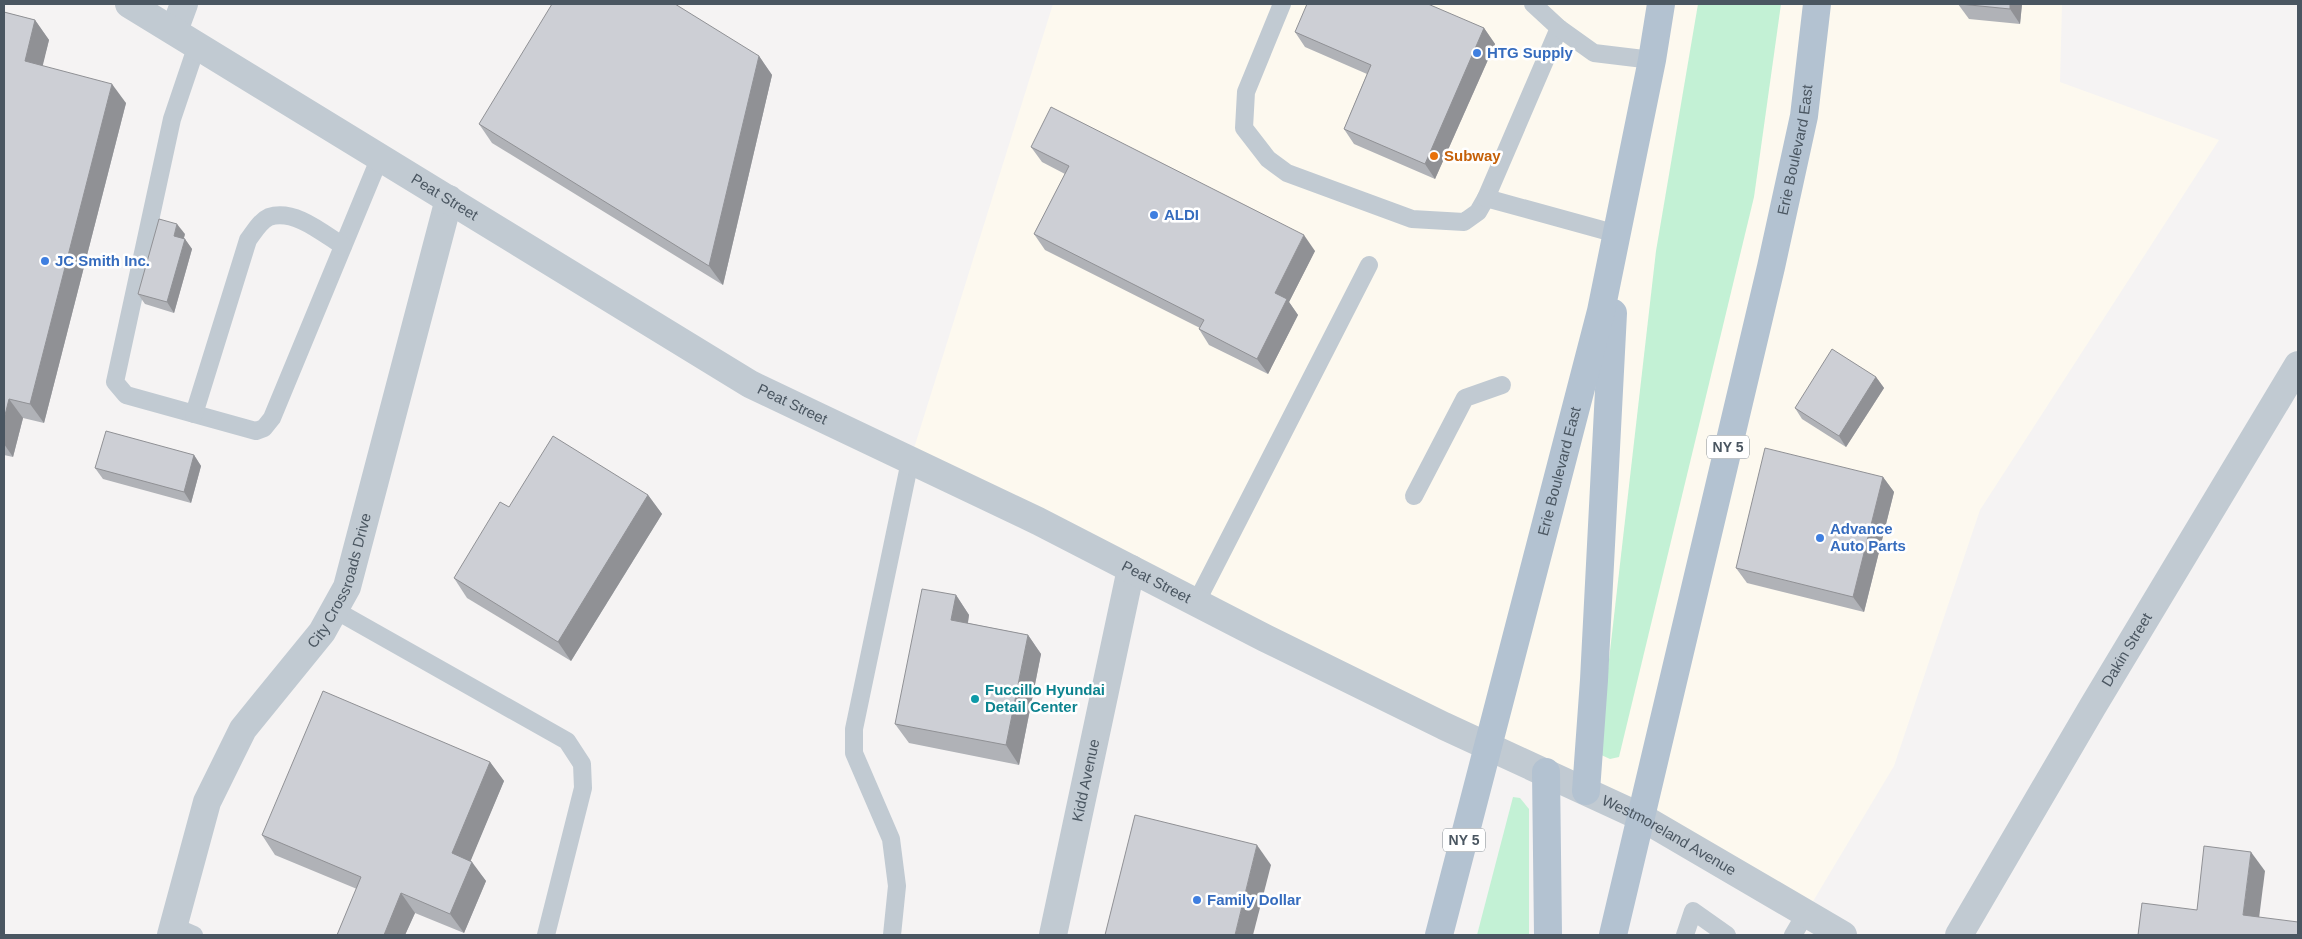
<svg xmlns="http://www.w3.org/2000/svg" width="2302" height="939" font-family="Arial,sans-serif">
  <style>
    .commercial { fill: #fdf9ef }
    .green { fill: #c3f1d5 }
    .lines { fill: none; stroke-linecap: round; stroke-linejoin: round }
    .service { stroke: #c1cad2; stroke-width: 18 }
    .minor { stroke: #c1cad2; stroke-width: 28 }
    .tertiary { stroke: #c1cad2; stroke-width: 28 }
    .primary { stroke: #b3c2d1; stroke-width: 28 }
    .wall { fill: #b0b2b7 }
    .shaded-wall { fill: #909195 }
    .building { fill: #cdcfd5; stroke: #909195 }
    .shop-dot { fill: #3f7fe0; stroke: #fff; stroke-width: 2 }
    .food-dot { fill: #e8710a; stroke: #fff; stroke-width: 2 }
    .culture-dot { fill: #0f9aa8; stroke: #fff; stroke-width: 2 }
    .labels { text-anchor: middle; stroke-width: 5; stroke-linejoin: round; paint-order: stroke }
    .shield { fill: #fff; stroke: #808990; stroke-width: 1 }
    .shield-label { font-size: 14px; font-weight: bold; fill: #4a5661 }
    .shop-label { font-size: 15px; font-weight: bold; fill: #366cbe; stroke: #fff; text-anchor: start }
    .street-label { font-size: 15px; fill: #4a5661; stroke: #fff }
    .food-label { font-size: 15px; font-weight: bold; fill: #c56008; stroke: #fff; text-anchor: start }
    .culture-label { font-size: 15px; font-weight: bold; fill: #0d838f; stroke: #fff; text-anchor: start }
  </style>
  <rect width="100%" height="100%" fill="#f5f3f3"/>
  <!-- commercial -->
  <polygon class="commercial" points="1053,4 2062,4 2060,82 2219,140 1980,510 1894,766 1806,913 910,461"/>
  <!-- green -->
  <g class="green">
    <polygon points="1698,4 1781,4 1754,197 1619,757 1610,759 1599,754 1600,738 1656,251"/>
    <polygon points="1513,797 1520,798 1529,809 1529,935 1477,935"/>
  </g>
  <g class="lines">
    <!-- service -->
    <g class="service">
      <polyline points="1282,4 1246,92 1244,128 1268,159 1287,173 1412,219 1464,222 1478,212 1486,198 1559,28"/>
      <polyline points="1533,4 1559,28 1594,53 1652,60"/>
      <polyline points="197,45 172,119 115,382 126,395 256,431 264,428 272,418 380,157"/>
      <polyline points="1486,198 1617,234"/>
      <path d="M194,414L248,240C254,232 260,221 269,217C294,208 324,234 343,246"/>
      <polyline points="1414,496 1465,398 1502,385"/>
      <polyline points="1196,603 1369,265"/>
      <polyline points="335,610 567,741 582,764 583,788 546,935"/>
      <polyline points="173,926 194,935"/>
      <polyline points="892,935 897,886 891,839 854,753 854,729 910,461"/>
      <polyline points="1685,935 1693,911 1727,935"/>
      <polyline points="1793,935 1806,913"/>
    </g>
    <!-- minor -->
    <g class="minor">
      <polyline points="174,31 184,4"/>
      <path id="s1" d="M171,935L207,802L243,729L322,632L347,587L449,199"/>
      <path id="s2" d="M1053,935L1131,569"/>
      <path id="s3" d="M1959,935L2093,706L2298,365"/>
    </g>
    <!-- tertiary -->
    <path class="tertiary" id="s4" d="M129,4L750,384L1038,521L1265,638L1444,726L1641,817L1843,935"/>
    <!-- primary -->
    <g class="primary">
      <polyline points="1546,772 1548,935"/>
      <polyline points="1586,791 1594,680 1613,313"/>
      <path id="s5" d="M1439,935L1601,311L1652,60L1661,4"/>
      <path id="s6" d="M1613,935L1771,267L1804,116L1817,4"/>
    </g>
  </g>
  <!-- wall -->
  <g class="wall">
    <polygon points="1958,4 2022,4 2020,24 1969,19"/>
    <polygon points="4,12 35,20 49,40 42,66 126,103 44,423 23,418 13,457 4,455"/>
    <polygon points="1484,28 1495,44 1435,179 1354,144 1344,129 1367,74 1305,47 1295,32"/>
    <polygon points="759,56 772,75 723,285 492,143 479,124"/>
    <polygon points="1031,147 1315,251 1289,302 1298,315 1268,374 1209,345 1199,329 1200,328 1045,250 1034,234 1065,174 1042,162"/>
    <polygon points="185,234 184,238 192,249 174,313 145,304 138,294"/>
    <polygon points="1876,377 1884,388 1846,447 1802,419 1795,408"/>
    <polygon points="194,455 201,466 191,503 103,479 95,468"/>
    <polygon points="1883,477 1894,492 1864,612 1747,583 1736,568"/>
    <polygon points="648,495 662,514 571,661 467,598 454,578"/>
    <polygon points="956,595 969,615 968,623 1028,635 1041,654 1019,765 909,743 895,724"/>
    <polygon points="490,762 504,781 470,861 486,881 464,933 415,913 405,935 337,935 357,889 275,855 262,835"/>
  </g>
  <!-- shaded-wall -->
  <g class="shaded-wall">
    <polygon points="2010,4 2022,4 2020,24 2010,9"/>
    <polygon points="35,20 49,40 39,81 25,61"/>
    <polygon points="1484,28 1495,44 1435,179 1425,164"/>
    <polygon points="759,56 772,75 723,285 709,266"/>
    <polygon points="112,84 126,103 44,423 30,404"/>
    <polygon points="177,224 185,234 181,247 174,236"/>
    <polygon points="1304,235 1315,251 1289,302 1298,315 1268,374 1257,359 1275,293"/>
    <polygon points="185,239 192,249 174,313 167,302"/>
    <polygon points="1876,377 1884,388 1846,447 1839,436"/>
    <polygon points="9,399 23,418 13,457 4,444 4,419"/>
    <polygon points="194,455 201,466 191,503 184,492"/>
    <polygon points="1883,477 1894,492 1864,612 1853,597"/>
    <polygon points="648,495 662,514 571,661 558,642"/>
    <polygon points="956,595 969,615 965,639 951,620"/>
    <polygon points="1028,635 1041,654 1019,765 1006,745"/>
    <polygon points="490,762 504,781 466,872 452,853"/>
    <polygon points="1257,845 1271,865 1253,935 1235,935"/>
    <polygon points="2251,852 2265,871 2257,934 2243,915"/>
    <polygon points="472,862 486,881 464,933 450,914"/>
    <polygon points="401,893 415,913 405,935 384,935"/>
  </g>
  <!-- building -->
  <g class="building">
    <polygon points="552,4 675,4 759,56 709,266 479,124"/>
    <polygon points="1307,4 1428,4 1484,28 1425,164 1344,129 1371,65 1295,32"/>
    <polygon points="1960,4 2010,4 2010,9"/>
    <polygon points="4,12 35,20 25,61 112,84 30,404 9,399 4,419"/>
    <polygon points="1051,107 1304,235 1275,293 1287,299 1257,359 1199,329 1204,320 1034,234 1069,166 1031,147"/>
    <polygon points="159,219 177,224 174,236 185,239 167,302 138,294"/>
    <polygon points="1832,349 1876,377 1839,436 1795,408"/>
    <polygon points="106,431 194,455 184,492 95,468"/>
    <polygon points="553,436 648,495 558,642 454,578 500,502 509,507"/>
    <polygon points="1765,448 1883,477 1853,597 1736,568"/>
    <polygon points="922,589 956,595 951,620 1028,635 1006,745 895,724"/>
    <polygon points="323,691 490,762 452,853 472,862 450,914 401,893 384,935 337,935 361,877 262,835"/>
    <polygon points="1135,815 1257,845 1235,935 1105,935"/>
    <polygon points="2204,846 2251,852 2243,915 2298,922 2298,935 2138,935 2142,903 2197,910"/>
  </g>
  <!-- markers -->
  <g class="shop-dot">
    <circle cx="1477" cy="53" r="5"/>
    <circle cx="1154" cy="215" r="5"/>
    <circle cx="45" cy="261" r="5"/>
    <circle cx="1820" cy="538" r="5"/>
    <circle cx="1197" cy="900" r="5"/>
  </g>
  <circle class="food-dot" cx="1434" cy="156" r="5"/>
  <circle class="culture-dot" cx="975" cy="699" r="5"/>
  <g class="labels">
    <!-- shield labels -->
    <g class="shield">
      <rect x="1707" y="435.5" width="42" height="23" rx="4"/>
      <rect x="1443" y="828.5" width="42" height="23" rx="4"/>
    </g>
    <g class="shield-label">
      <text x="1728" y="452">NY 5</text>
      <text x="1464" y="845">NY 5</text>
    </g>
    <!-- shop labels -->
    <g class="shop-label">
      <text x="1487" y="58">HTG Supply</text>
      <text x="1164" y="220">ALDI</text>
      <text x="55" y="266">JC Smith Inc.</text>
      <text x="1830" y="534">Advance<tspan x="1830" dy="17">Auto Parts</tspan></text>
      <text x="1207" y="905">Family Dollar</text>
    </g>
    <!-- street labels -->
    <g class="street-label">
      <text dy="5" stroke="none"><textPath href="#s6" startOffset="806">Erie Boulevard East</textPath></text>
      <text dy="5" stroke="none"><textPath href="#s4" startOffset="370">Peat Street</textPath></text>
      <text dy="5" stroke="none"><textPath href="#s4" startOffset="775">Peat Street</textPath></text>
      <text dy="5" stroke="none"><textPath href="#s5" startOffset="479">Erie Boulevard East</textPath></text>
      <text dy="5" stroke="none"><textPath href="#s1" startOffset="399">City Crossroads Drive</textPath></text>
      <text dy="5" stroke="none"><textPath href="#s4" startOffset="1180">Peat Street</textPath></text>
      <text dy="5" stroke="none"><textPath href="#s3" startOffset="331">Dakin Street</textPath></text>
      <text dy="5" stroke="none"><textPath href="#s2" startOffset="158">Kidd Avenue</textPath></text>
      <text dy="5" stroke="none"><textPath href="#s4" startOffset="1752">Westmoreland Avenue</textPath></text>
    </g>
    <!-- food labels -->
    <g class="food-label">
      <text x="1444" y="161">Subway</text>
    </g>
    <!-- culture labels -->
    <g class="culture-label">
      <text x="985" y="695">Fuccillo Hyundai<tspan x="985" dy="17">Detail Center</tspan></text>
    </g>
  </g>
  <!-- border -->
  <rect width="2302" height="939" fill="none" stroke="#4a5661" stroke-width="10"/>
</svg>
